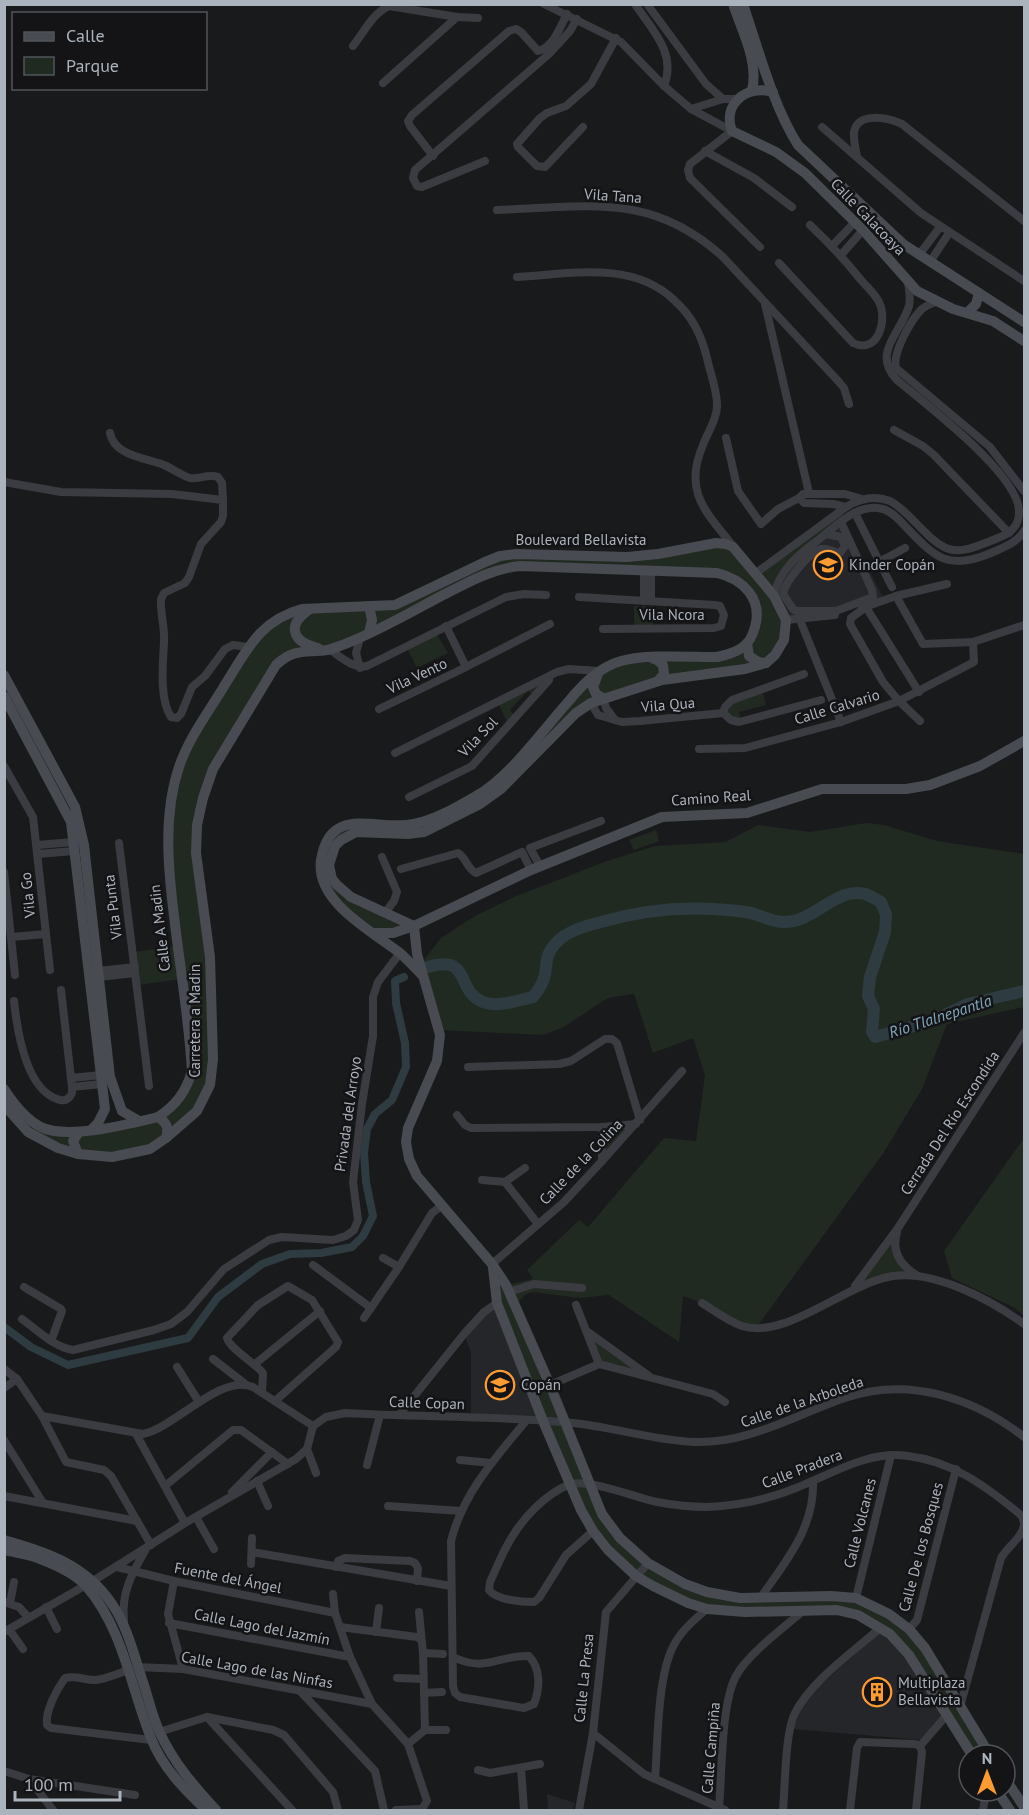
<svg xmlns="http://www.w3.org/2000/svg" width="1029" height="1815" font-family="'PT Sans',sans-serif">
  <style>
    .built { fill: #252629 }
    .green { fill: #212a21 }
    .lines { fill: none; stroke-linecap: round; stroke-linejoin: round }
    .canal { stroke: #2e3b41; stroke-width: 8 }
    .river { stroke: #2e3b41; stroke-width: 12 }
    .street { stroke: #3a3c41; stroke-width: 8 }
    .secondary { stroke: #484b51; stroke-width: 10 }
    .labels { text-anchor: middle; stroke-width: 5; stroke-linejoin: round; paint-order: stroke }
    .street-label { font-size: 15px; fill: #abb3bc; stroke: #141417 }
    .poi-label { font-size: 15px; fill: #abb3bc; stroke: #141417; text-anchor: start }
    .water-label { font-size: 16px; font-style: italic; fill: #81a6b8; stroke: #141417 }
  </style>
  <rect width="100%" height="100%" fill="#191a1c"/>
  <!-- built -->
  <g class="built">
    <polygon points="843,521 883,597 837,613 786,620 776,585 784,571"/>
    <polygon points="497,1303 543,1421 471,1418 471,1352 464,1334"/>
    <polygon points="880,1632 897,1645 943,1716 922,1740 793,1729 803,1704 815,1690"/>
    <polygon points="547,1794 575,1803 573,1810 548,1810"/>
  </g>
  <!-- green -->
  <g class="green">
    <path d="M841,511L846,519C817,541 784,559 774,595C786,614 791,629 779,649C776,654 772,660 766,663C751,672 697,675 677,678C649,682 616,691 590,703C571,712 552,738 538,753C512,781 489,800 456,816C443,823 429,832 414,834C395,836 374,828 355,832C345,835 336,843 332,853C316,894 386,913 414,926C387,936 379,938 356,920C348,914 340,908 333,899C320,881 315,855 330,836C350,813 383,827 408,825C417,824 426,821 434,817C460,806 487,793 506,772C525,752 542,731 560,711C575,694 589,675 610,665C650,645 738,680 754,628C758,617 758,603 751,594C742,581 731,576 717,573L520,566C491,569 469,582 443,595C411,612 379,631 344,644C319,654 296,645 276,665L213,769L203,798L197,825L196,853L210,957L213,1059L210,1085L197,1111L166,1138L150,1149L112,1157L78,1154L58,1148L28,1132L5,1105L4,1089C13,1103 27,1121 43,1128C70,1139 130,1124 158,1117C176,1105 186,1092 192,1071C187,978 149,856 179,767C189,736 212,707 229,680C249,647 262,620 302,609L395,605L485,562L500,556L515,554C568,552 620,562 672,551C688,548 710,539 727,544C739,548 748,563 756,573Z"/>
    <rect x="634" y="606" width="19" height="21"/>
    <polygon points="435,631 448,653 417,668 406,646"/>
    <polygon points="552,676 535,696 528,691 510,710 516,717 509,726 498,703"/>
    <polygon points="762,690 766,705 739,712 742,721 731,720 725,707"/>
    <polygon points="866,823 884,825 937,841 1024,854 1024,1007 947,1024 922,1089 884,1152 756,1328 743,1326 702,1303 683,1296 679,1342 609,1295 579,1298 533,1292 526,1294 515,1306 602,1514 648,1563 707,1592 833,1598 870,1606 908,1632 931,1663 986,1755 976,1755 927,1674 862,1613 730,1612 653,1586 593,1531 497,1303 492,1264 506,1285 533,1279 527,1270 579,1220 588,1227 664,1138 696,1141 705,1075 693,1038 653,1053 634,994 608,998 562,1028 543,1035 439,1030 420,965 441,938 475,916 514,897 607,861 655,846 726,842 758,825 810,832"/>
    <polygon points="656,830 659,841 634,850 629,840"/>
    <polygon points="176,946 181,979 138,985 134,952"/>
    <polygon points="636,1124 602,1161 602,1127"/>
    <polygon points="1024,1138 1024,1316 1015,1308 952,1278 944,1251"/>
    <path d="M895,1234C892,1253 895,1264 911,1275L857,1287Z"/>
    <polygon points="587,1331 654,1380 599,1364"/>
  </g>
  <g class="lines">
    <!-- canal -->
    <polyline class="canal" points="4,1327 31,1347 68,1365 188,1338 218,1297 262,1264 290,1254 321,1253 352,1247 363,1236 373,1216 366,1182 364,1153 367,1129 375,1114 392,1100 406,1067 405,1043 396,1003 395,981 404,977"/>
    <!-- river -->
    <path class="river" d="M428,967C472,954 455,991 483,1002C498,1008 518,1000 533,997C537,992 541,986 543,981C549,966 542,958 556,943C567,931 585,926 601,922C648,908 696,905 746,912C764,915 773,925 794,921C818,916 839,887 865,894C870,895 876,900 881,902L886,915L885,932L870,977L868,996L874,1009L872,1032L875,1037L932,1021L968,1004L1024,991"/>
    <!-- street -->
    <g class="street">
      <polyline points="544,4 621,42 664,86 691,109 732,131 690,164 688,170 690,178 760,247"/>
      <path d="M635,4C652,30 677,53 664,86"/>
      <polyline points="647,4 706,84 723,99"/>
      <path d="M353,46C364,32 373,13 389,6L457,17L478,18"/>
      <polyline points="383,83 457,17"/>
      <polyline points="691,109 723,99 737,99"/>
      <polyline points="583,127 545,167 537,166 518,147 517,144 540,118 547,113 566,106 591,84 616,38"/>
      <polyline points="822,127 921,213 1024,281"/>
      <polyline points="705,151 754,178 792,207"/>
      <path d="M433,156L410,126L408,121L412,115L509,31L516,29L521,32L538,51C553,48 560,27 567,14"/>
      <path d="M857,157C856,149 853,140 854,132C858,111 889,118 902,124L1024,221"/>
      <polyline points="485,161 422,187 417,186 413,178 415,170 549,54 570,31 577,19"/>
      <path d="M497,210C586,207 651,191 723,257L839,382L844,388L849,404"/>
      <polyline points="832,246 855,222"/>
      <polyline points="841,255 863,230"/>
      <polyline points="919,255 940,227"/>
      <polyline points="930,262 949,233"/>
      <path d="M779,263L853,343C878,355 888,320 879,302C875,294 867,287 861,280C845,260 828,242 810,225"/>
      <path d="M517,277C570,274 632,260 674,300C692,316 701,334 707,358C710,373 718,392 717,407C717,419 707,434 703,445C683,491 705,511 733,546"/>
      <path d="M936,302C930,304 924,306 920,311C910,322 892,354 896,368L990,447L1024,491"/>
      <polyline points="765,304 809,493"/>
      <polyline points="894,430 923,446 933,454 1009,533"/>
      <path d="M110,433C114,456 147,458 164,465C173,469 181,475 190,478C199,480 208,473 218,477L222,483L223,500"/>
      <polyline points="726,438 738,491 761,524 778,509 799,498 803,494 845,494 862,499"/>
      <path d="M4,482L61,492L172,494L223,500V516L221,522L201,544L189,577L185,583L164,593L161,599C160,613 165,627 164,642C163,663 159,699 171,717L177,718L181,714L192,687L205,676L225,649L233,645L248,647"/>
      <polyline points="799,498 804,503 833,504 846,507"/>
      <polyline points="855,513 892,587"/>
      <path d="M826,534L841,537L845,546L840,553C833,553 828,547 821,549C809,552 785,582 783,594L793,609L796,611H836L873,597L872,590L841,522"/>
      <polyline points="879,562 905,548"/>
      <polyline points="651,572 651,601"/>
      <path d="M756,573L846,507C859,499 875,495 890,501C898,505 905,512 911,518C947,555 950,558 998,538C1011,533 1019,526 1019,512C1020,475 925,404 897,380C871,353 901,333 909,306C911,298 909,290 908,282"/>
      <path d="M774,596C779,570 798,555 818,540C835,527 855,505 878,508C889,509 897,517 904,525C934,556 946,572 991,553C1004,547 1017,543 1024,531"/>
      <polyline points="896,596 923,644 973,642 1024,625"/>
      <polyline points="579,597 715,605 720,606 724,615 721,626 714,628 603,629"/>
      <polyline points="644,601 644,571"/>
      <polyline points="862,608 896,596 947,584"/>
      <polyline points="786,620 835,615"/>
      <polyline points="800,620 841,722"/>
      <polyline points="446,626 466,667"/>
      <path d="M330,650C341,657 353,669 367,666L506,597L524,594L546,595"/>
      <polyline points="360,668 356,653 360,638"/>
      <polyline points="919,692 866,607 851,618 850,624 883,682 899,701 920,721"/>
      <polyline points="603,698 606,708 615,720"/>
      <polyline points="591,703 598,715 622,722 640,721 723,713 731,720 739,722 821,700"/>
      <polyline points="379,709 456,672 550,624"/>
      <polyline points="723,713 725,707 732,700 804,674"/>
      <polyline points="699,749 745,748 841,722 899,701 974,662 973,642"/>
      <polyline points="395,753 557,672 569,669 600,671"/>
      <polyline points="4,766 33,817 50,970"/>
      <polyline points="409,797 472,766 549,680"/>
      <polyline points="119,843 149,1086"/>
      <polyline points="37,845 74,842"/>
      <polyline points="38,854 74,851"/>
      <polyline points="382,857 397,892 394,901 385,913"/>
      <polyline points="540,866 530,848 601,821"/>
      <path d="M401,869L458,853C466,857 467,869 476,873L522,852L531,870"/>
      <polyline points="4,872 15,975"/>
      <polyline points="11,937 46,934"/>
      <polyline points="98,971 135,967"/>
      <polyline points="99,977 135,973"/>
      <path d="M14,1001C17,1029 25,1088 57,1099C64,1102 69,1100 72,1093V1087L61,990"/>
      <polyline points="468,1067 559,1064 571,1061 605,1039 612,1039 617,1043 640,1120"/>
      <polyline points="71,1078 101,1075"/>
      <polyline points="72,1087 102,1084"/>
      <polyline points="457,1115 465,1125 471,1128 602,1127 636,1124"/>
      <polyline points="602,1127 602,1161"/>
      <polyline points="482,1180 505,1182 525,1168"/>
      <polyline points="505,1182 538,1224"/>
      <path d="M897,1232C891,1252 901,1266 918,1276"/>
      <polyline points="383,1258 399,1267"/>
      <polyline points="492,1264 564,1202 602,1161 682,1071"/>
      <polyline points="313,1265 371,1308"/>
      <polyline points="855,1286 898,1228 1024,1033"/>
      <polyline points="24,1287 61,1309 62,1311 51,1341"/>
      <polyline points="509,1292 534,1284 582,1288"/>
      <path d="M702,1303C715,1311 728,1321 742,1326C787,1340 846,1283 893,1276C935,1270 991,1300 1024,1324"/>
      <polyline points="576,1305 599,1364 713,1394 725,1402"/>
      <polyline points="364,1318 399,1267 432,1213 441,1206"/>
      <path d="M22,1319C37,1330 54,1347 73,1350L154,1330L171,1324L187,1312L224,1269L269,1240L282,1237L333,1240L346,1236L354,1230L358,1220L353,1182L362,1104L373,1036V997L378,982L400,953"/>
      <polyline points="588,1332 649,1376"/>
      <polyline points="213,1359 244,1383"/>
      <polyline points="255,1364 320,1311"/>
      <polyline points="177,1367 199,1402"/>
      <polyline points="4,1369 17,1379 42,1416 66,1462 104,1470 111,1476 151,1545"/>
      <polyline points="550,1385 599,1364"/>
      <polyline points="4,1388 17,1379"/>
      <path d="M262,1392L263,1373C255,1363 229,1348 227,1338L258,1305L288,1286L312,1300L338,1342L336,1347L275,1401"/>
      <polyline points="399,1415 464,1334 484,1312 497,1303"/>
      <path d="M42,1416L143,1434C174,1428 221,1373 253,1387L313,1426"/>
      <path d="M313,1426L326,1417L345,1413C418,1417 491,1416 563,1422C607,1425 650,1440 694,1442C748,1444 795,1415 845,1398C908,1376 974,1398 1024,1437"/>
      <polyline points="136,1434 185,1523"/>
      <polyline points="4,1440 43,1503"/>
      <polyline points="307,1449 316,1473"/>
      <polyline points="460,1460 491,1463"/>
      <polyline points="367,1465 380,1415"/>
      <polyline points="257,1481 268,1506"/>
      <polyline points="165,1486 233,1430 241,1430 288,1464"/>
      <polyline points="232,1492 272,1452"/>
      <polyline points="4,1496 137,1521"/>
      <polyline points="388,1506 461,1511"/>
      <polyline points="196,1517 214,1549"/>
      <path d="M593,1531L566,1555L539,1598L534,1602C522,1602 496,1600 489,1590L490,1582C497,1567 503,1551 512,1537C524,1517 546,1494 568,1485C587,1477 636,1498 657,1502C673,1505 691,1507 707,1507C736,1506 769,1499 796,1488C832,1474 869,1450 908,1456C951,1461 984,1485 1016,1511L1022,1516L1024,1523"/>
      <polyline points="252,1552 451,1586"/>
      <polyline points="251,1564 252,1538"/>
      <polyline points="117,1567 174,1581 335,1613"/>
      <polyline points="336,1567 338,1561 345,1558 410,1561 415,1563 418,1568 417,1581"/>
      <polyline points="174,1581 168,1614 183,1669"/>
      <polyline points="333,1594 335,1613 350,1657 372,1704 408,1744 427,1801 422,1809 396,1810"/>
      <path d="M761,1597C786,1561 815,1527 813,1481"/>
      <polyline points="856,1598 891,1455"/>
      <polyline points="4,1602 19,1607 28,1617"/>
      <polyline points="10,1603 14,1582"/>
      <polyline points="46,1607 57,1629"/>
      <path d="M124,1620C121,1593 132,1573 145,1551"/>
      <polyline points="169,1623 350,1657"/>
      <polyline points="340,1627 417,1637 420,1639"/>
      <polyline points="9,1629 23,1649"/>
      <polyline points="909,1629 917,1620 956,1469"/>
      <polyline points="4,1632 93,1581 185,1523 296,1459 307,1449 313,1426"/>
      <polyline points="376,1632 379,1608"/>
      <polyline points="423,1653 443,1654"/>
      <path d="M453,1657C487,1673 497,1655 529,1656C541,1669 540,1688 534,1704L524,1708L460,1697L455,1693L453,1686L451,1541C463,1493 496,1457 526,1421"/>
      <polyline points="137,1667 183,1669 372,1704"/>
      <path d="M128,1670C117,1674 106,1679 95,1680C84,1680 76,1675 65,1678C57,1689 45,1711 47,1725L51,1728L151,1740"/>
      <polyline points="397,1678 423,1679"/>
      <polyline points="300,1691 375,1771 384,1810"/>
      <polyline points="424,1693 442,1692"/>
      <path d="M960,1707L1001,1558C1008,1546 1022,1538 1024,1525"/>
      <polyline points="207,1717 292,1810"/>
      <polyline points="425,1730 446,1730"/>
      <polyline points="159,1732 207,1717 273,1730 284,1735 333,1792 338,1810"/>
      <polyline points="593,1733 644,1774 725,1810"/>
      <polyline points="408,1744 425,1730 423,1653 419,1612"/>
      <polyline points="521,1768 524,1810"/>
      <polyline points="478,1770 490,1773 540,1764"/>
      <polyline points="4,1771 29,1779 53,1810"/>
      <polyline points="29,1779 135,1795"/>
      <path d="M655,1779C658,1742 657,1673 675,1643C683,1629 695,1619 707,1609"/>
      <path d="M719,1808C722,1774 721,1703 736,1676C748,1654 783,1628 803,1611"/>
      <polyline points="579,1810 593,1733 606,1612 648,1563"/>
      <path d="M783,1810C785,1788 785,1732 795,1713C811,1681 853,1652 880,1628"/>
      <polyline points="850,1810 857,1748 860,1742 915,1744 920,1746"/>
      <polyline points="916,1810 922,1752 920,1746 946,1716"/>
      <polyline points="983,1810 986,1791"/>
    </g>
    <!-- secondary -->
    <g class="secondary">
      <path d="M733,4C742,31 759,62 752,90"/>
      <path d="M743,4C758,48 773,106 798,145L903,244L1024,322"/>
      <path d="M773,92C747,84 722,104 732,131L776,152L805,173L863,230L917,291L953,309L993,321L1024,341"/>
      <polyline points="967,313 976,304 979,293"/>
      <path d="M310,609C286,625 292,642 318,648"/>
      <polyline points="369,633 372,620 369,606"/>
      <polyline points="747,643 749,656 758,662 766,663"/>
      <polyline points="652,658 657,660 663,665 664,674 658,681"/>
      <polyline points="598,674 593,687 596,694 603,698"/>
      <polyline points="4,675 75,807 84,845 110,1077 122,1111 139,1121"/>
      <polyline points="4,696 71,822 105,1109 98,1123 92,1129"/>
      <polyline points="414,926 417,954 440,1035 437,1061 408,1128 406,1142 409,1159 417,1176 492,1264 506,1285 550,1385 602,1514 620,1538 648,1563 685,1584 707,1592 740,1598 831,1596 856,1598 889,1614 909,1629 925,1648 990,1755"/>
      <polyline points="374,933 393,933 414,926 531,870 662,817 747,813 822,789 906,789 930,785 980,766 1024,741"/>
      <path d="M4,1089C13,1103 27,1121 43,1128C70,1139 130,1124 158,1117C176,1105 186,1092 192,1071C189,1019 180,968 174,916C168,867 163,815 179,767C189,737 210,710 226,683C247,650 260,620 302,609L395,605L485,562L500,556L516,554L627,557L658,554L716,543L726,544L733,547L774,596L786,620L784,640L775,655L766,663L745,669L662,680L591,703L576,713L501,789L480,804L424,832L408,834L356,832L341,840L335,846L329,865L332,879L337,885L351,897L414,926"/>
      <path d="M4,1105L28,1132L58,1148L78,1154L112,1157L150,1149L166,1138L197,1111L210,1085L213,1059L210,957L196,853L197,825L203,798L213,769L276,665C294,648 305,653 327,650C333,649 339,646 345,644C379,631 411,612 443,595C469,582 491,569 520,566L717,573C743,579 763,599 755,627C753,634 749,643 743,647C735,653 726,655 717,657C690,657 646,654 621,661C599,667 582,685 568,702C542,731 509,778 476,796C457,807 435,820 414,824C377,832 330,803 321,860C315,902 372,931 400,953C408,960 415,968 422,975"/>
      <path d="M158,1117C167,1123 169,1127 166,1138"/>
      <polyline points="78,1154 73,1141 79,1132"/>
      <polyline points="493,1268 497,1303 543,1421 581,1510 593,1531 608,1550 636,1576 653,1586 688,1603 707,1609 745,1612 837,1610 858,1615 890,1634 909,1655 972,1755"/>
      <path d="M4,1540C47,1552 86,1565 112,1604C128,1627 135,1659 144,1685C149,1701 153,1718 160,1733C174,1763 194,1786 216,1810"/>
      <path d="M4,1550C16,1553 29,1554 40,1559C56,1565 76,1574 87,1587C123,1629 131,1688 151,1738C162,1767 184,1789 206,1810"/>
      <polyline points="1005,1778 1024,1807"/>
      <polyline points="997,1791 1010,1810"/>
    </g>
  </g>
  <!-- icons -->
  <defs>
    <g id="school-ring" transform="scale(1.5)"><circle r="9.5" fill="#141417" stroke="#fb9b31" stroke-width="1.5"/><path d="M0-5L7-2L0 1L-7-2ZM-4 1L0 2.5L4 1V4Q0 6-4 4Z" fill="#fb9b31"/></g>
    <g id="building-ring" transform="scale(1.5)"><circle r="9.5" fill="#141417" stroke="#fb9b31" stroke-width="1.5"/><path d="M-4-6H4V6H1V3H-1V6H-4ZM-2.5-4.3h1.7v1.8h-1.7ZM.8-4.3h1.7v1.8H.8ZM-2.5-1h1.7V.8h-1.7ZM.8-1h1.7V.8H.8Z" fill="#fb9b31"/></g>
  </defs>
  <g fill-rule="evenodd">
    <use href="#school-ring" x="828" y="565"/>
    <use href="#school-ring" x="500" y="1385"/>
    <use href="#building-ring" x="877" y="1692"/>
  </g>
  <g class="labels">
    <!-- street labels -->
    <g class="street-label">
      <text transform="translate(613 196) rotate(4)" y="5">Vila Tana</text>
      <text transform="translate(868 217) rotate(46)" y="5">Calle Calacoaya</text>
      <text x="581" y="545">Boulevard Bellavista</text>
      <text x="672" y="620">Vila Ncora</text>
      <text transform="translate(417 676) rotate(-25)" y="5">Vila Vento</text>
      <text transform="translate(668 705) rotate(-5)" y="5">Vila Qua</text>
      <text transform="translate(837 707) rotate(-17)" y="5">Calle Calvario</text>
      <text transform="translate(478 737) rotate(-46)" y="5">Vila Sol</text>
      <text transform="translate(711 798) rotate(-4)" y="5">Camino Real</text>
      <text transform="translate(28 895) rotate(-96)" y="5">Vila Go</text>
      <text transform="translate(113 907) rotate(-97)" y="5">Vila Punta</text>
      <text transform="translate(160 928) rotate(-97)" y="5">Calle A Madin</text>
      <text transform="translate(195 1021) rotate(-90)" y="5">Carretera a Madin</text>
      <text transform="translate(348 1114) rotate(-82)" y="5">Privada del Arroyo</text>
      <text transform="translate(950 1123) rotate(-57)" y="5">Cerrada Del Río Escondida</text>
      <text transform="translate(581 1162) rotate(-46)" y="5">Calle de la Colina</text>
      <text transform="translate(802 1402) rotate(-19)" y="5">Calle de la Arboleda</text>
      <text transform="translate(427 1403) rotate(2)" y="5">Calle Copan</text>
      <text transform="translate(802 1469) rotate(-21)" y="5">Calle Pradera</text>
      <text transform="translate(860 1523) rotate(-76)" y="5">Calle Volcanes</text>
      <text transform="translate(921 1547) rotate(-75)" y="5">Calle De los Bosques</text>
      <text transform="translate(228 1578) rotate(11)" y="5">Fuente del Ángel</text>
      <text transform="translate(262 1627) rotate(11)" y="5">Calle Lago del Jazmín</text>
      <text transform="translate(257 1670) rotate(10)" y="5">Calle Lago de las Ninfas</text>
      <text transform="translate(584 1678) rotate(-84)" y="5">Calle La Presa</text>
      <text transform="translate(711 1748) rotate(-85)" y="5">Calle Campiña</text>
    </g>
    <!-- poi labels -->
    <g class="poi-label">
      <text x="849" y="570">Kinder Copán</text>
      <text x="521" y="1390">Copán</text>
      <text x="898" y="1688">Multiplaza<tspan x="898" dy="17">Bellavista</tspan></text>
    </g>
    <!-- water labels -->
    <g class="water-label">
      <text transform="translate(940 1016) rotate(-18)" y="6">Río Tlalnepantla</text>
    </g>
  </g>
  <!-- border -->
  <rect width="1029" height="1815" fill="none" stroke="#abb3bc" stroke-width="12"/>
  <!-- legend -->
  <rect x="12" y="12" width="195" height="78" fill="#141417" stroke="#505459" stroke-width="1.5"/>
  <rect x="24" y="32" width="30" height="9" fill="#484b51" stroke="#505459" stroke-width="1.5"/>
  <text x="66" y="42" font-size="18" fill="#abb3bc">Calle</text>
  <rect x="24" y="57" width="30" height="18" fill="#212a21" stroke="#505459" stroke-width="1.5"/>
  <text x="66" y="72" font-size="18" fill="#abb3bc">Parque</text>
  <!-- north arrow -->
  <g transform="translate(987 1773)"><circle r="28" fill="#141417" stroke="#505459" stroke-width="1.5"/>
  <path d="M0-4.5L10 22L0 15L-10 22Z" fill="#fb9b31"/>
  <text y="-9" font-size="16" font-weight="bold" text-anchor="middle" fill="#abb3bc">N</text>
  </g>
  <!-- scale -->
  <path d="M15 1791v9h105v-9" fill="none" stroke="#abb3bc" stroke-width="3"/>
  <text x="24" y="1791" font-size="18" fill="#abb3bc" stroke="#141417" stroke-width="4.5" paint-order="stroke">100 m</text>
</svg>
